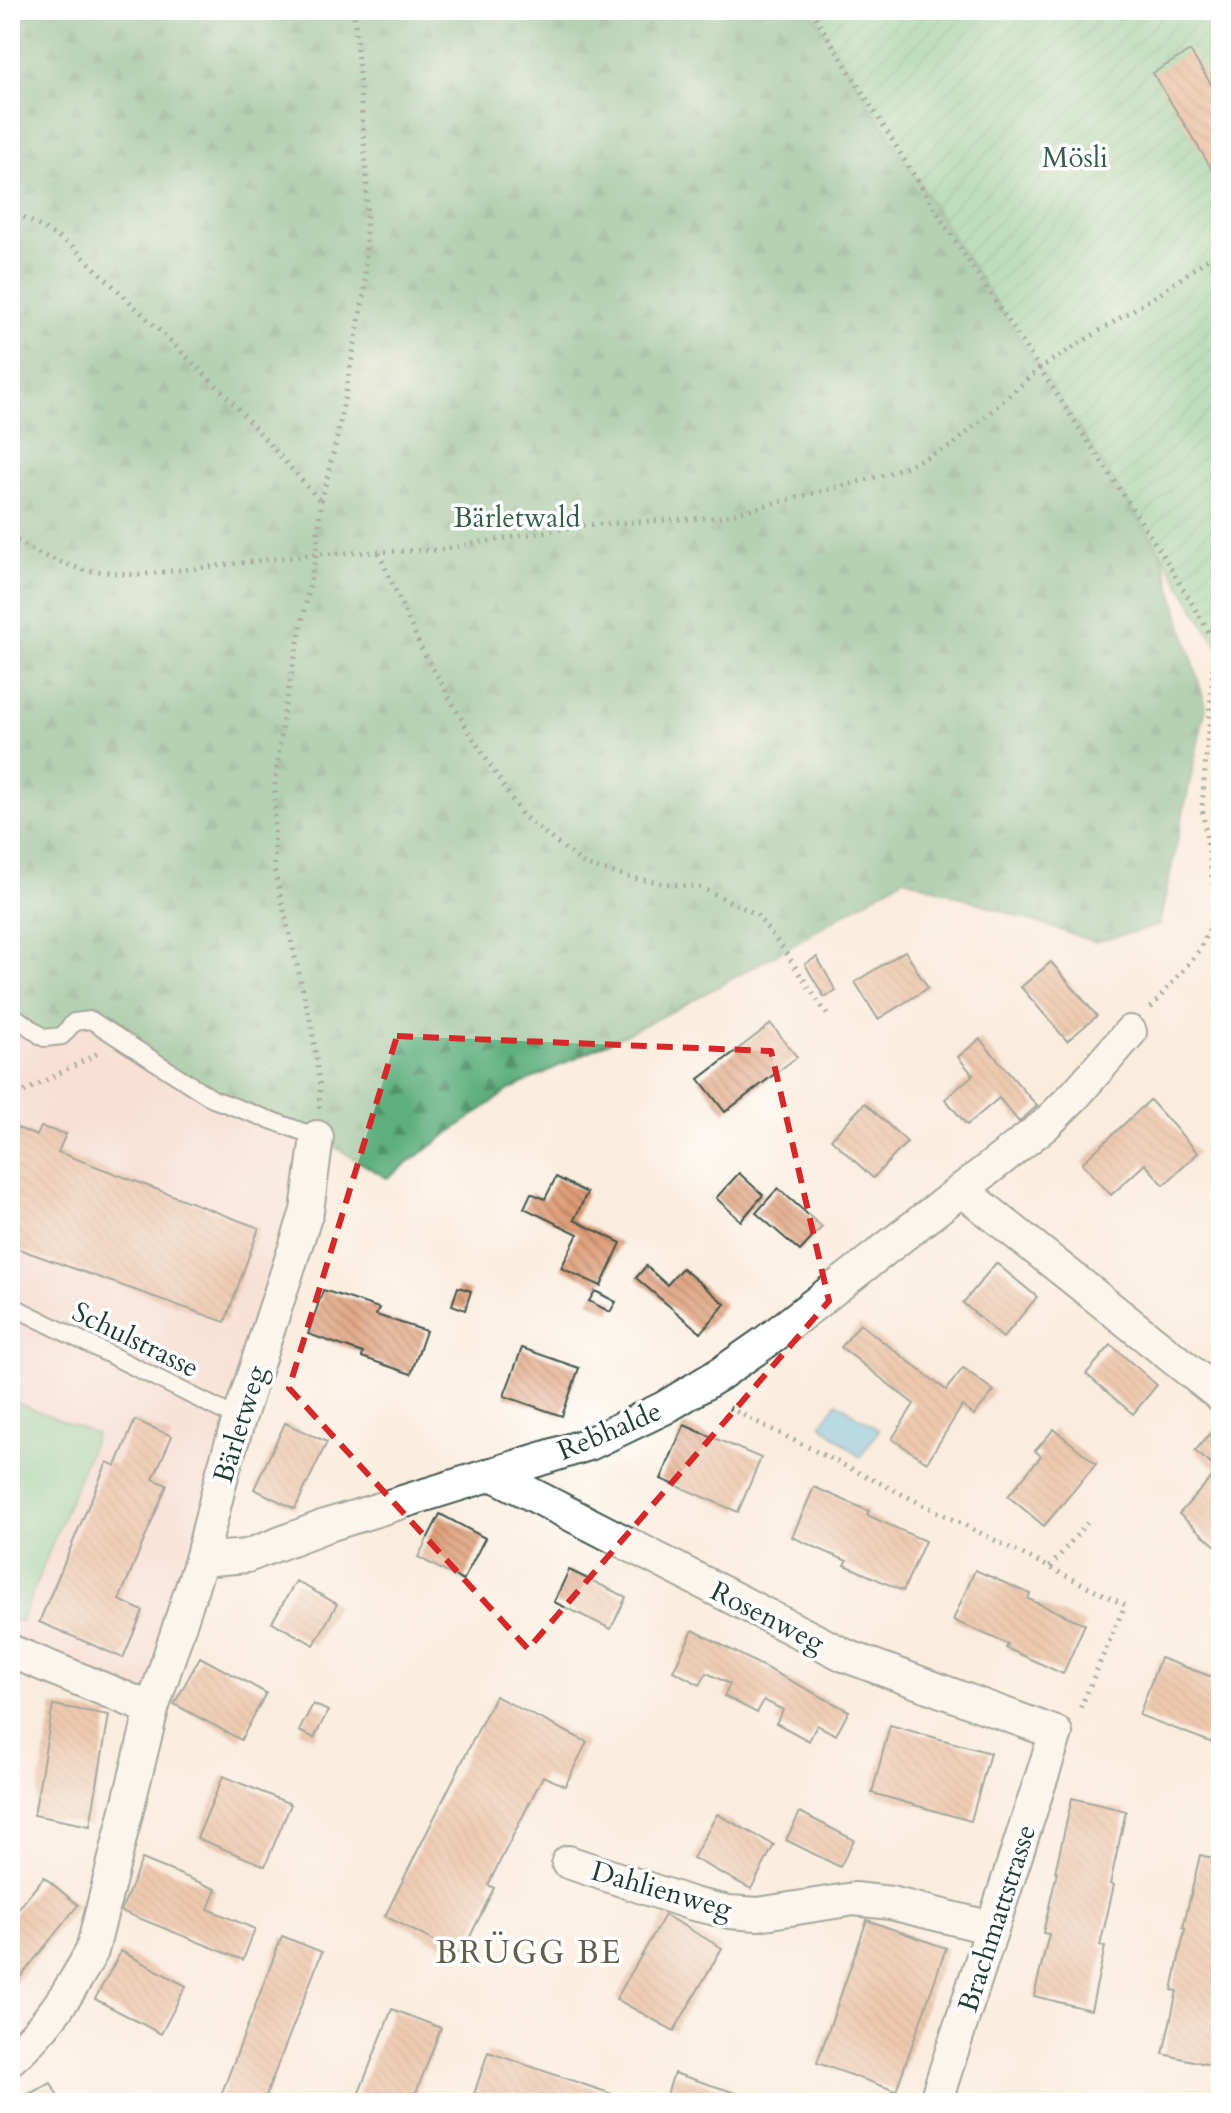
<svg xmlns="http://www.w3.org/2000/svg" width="1231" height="2113" font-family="Cardo,serif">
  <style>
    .built { fill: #f7d0ca }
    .forest { fill: url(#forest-firs); stroke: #3f7658; stroke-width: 2 }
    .garden { fill: url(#garden-furrows); stroke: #4a8462; stroke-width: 2 }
    .pitch { fill: #74cb91; stroke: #4a8462; stroke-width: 2 }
    .water { fill: #6cc0e8; stroke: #467e8e; stroke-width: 2 }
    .building { fill: url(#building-back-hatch) }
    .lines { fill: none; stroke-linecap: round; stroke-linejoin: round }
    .lane-casing { stroke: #40574e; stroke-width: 20 }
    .street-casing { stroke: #40574e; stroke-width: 36 }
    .path { stroke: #40574e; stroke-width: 5; stroke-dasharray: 2 6; stroke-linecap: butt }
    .lane { stroke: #fff; stroke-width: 16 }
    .street { stroke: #fff; stroke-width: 32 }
    .marked { fill: none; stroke: #d62828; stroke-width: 6; stroke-dasharray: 16 10; stroke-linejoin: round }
    .labels { text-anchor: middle; stroke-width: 7; stroke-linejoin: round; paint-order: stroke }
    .park-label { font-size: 28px; fill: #34604b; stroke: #fff }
    .street-label { font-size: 28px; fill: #1f3d34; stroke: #fff }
    .quarter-label { font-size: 32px; letter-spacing: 2px; fill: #625e4a; stroke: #fff }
  </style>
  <defs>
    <pattern id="forest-firs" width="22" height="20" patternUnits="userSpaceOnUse" patternTransform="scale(2)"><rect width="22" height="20" fill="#5faf7b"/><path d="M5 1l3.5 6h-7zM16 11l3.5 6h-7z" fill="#4e9066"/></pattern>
    <pattern id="garden-furrows" width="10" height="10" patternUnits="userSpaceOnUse" patternTransform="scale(2)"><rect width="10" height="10" fill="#74cb91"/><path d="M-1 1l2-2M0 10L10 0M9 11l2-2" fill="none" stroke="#5fa677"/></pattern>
    <pattern id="building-back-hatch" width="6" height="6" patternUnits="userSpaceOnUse" patternTransform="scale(2)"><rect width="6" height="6" fill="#de9b74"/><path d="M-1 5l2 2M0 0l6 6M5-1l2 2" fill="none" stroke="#b38060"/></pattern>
  </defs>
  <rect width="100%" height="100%" fill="#fff"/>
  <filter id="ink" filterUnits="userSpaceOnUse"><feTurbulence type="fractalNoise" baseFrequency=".0125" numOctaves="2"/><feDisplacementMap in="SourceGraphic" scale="16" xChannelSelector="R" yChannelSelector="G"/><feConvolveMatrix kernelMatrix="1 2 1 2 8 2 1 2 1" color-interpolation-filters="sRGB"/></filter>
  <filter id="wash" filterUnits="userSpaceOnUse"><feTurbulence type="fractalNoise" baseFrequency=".006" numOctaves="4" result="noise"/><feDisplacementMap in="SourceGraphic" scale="32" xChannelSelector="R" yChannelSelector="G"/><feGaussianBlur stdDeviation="1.8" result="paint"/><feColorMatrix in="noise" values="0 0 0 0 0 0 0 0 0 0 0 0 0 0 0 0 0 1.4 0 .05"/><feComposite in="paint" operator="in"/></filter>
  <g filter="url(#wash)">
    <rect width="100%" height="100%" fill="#faedde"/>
    <!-- built -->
    <polygon class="built" points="10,1013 91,1020 317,1137 152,1709 10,1651"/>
    <!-- forest -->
    <polygon class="forest" points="10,10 811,10 954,239 1161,552 1206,707 1159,926 1094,942 904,878 784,950 675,1010 509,1090 387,1178 317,1137 213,1099 91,1020 44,1038 10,1013"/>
    <!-- garden -->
    <polygon class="garden" points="811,10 1221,10 1221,652 1161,552 954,239"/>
    <!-- pitch -->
    <polygon class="pitch" points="10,1400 96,1434 21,1622 10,1618"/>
    <!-- water -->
    <polygon class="water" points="837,1402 879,1430 860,1457 821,1424"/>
    <g id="blocks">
      <!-- building -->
      <g class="building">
        <polygon points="1190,51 1221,100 1221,184 1153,73"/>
        <polygon points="905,951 928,988 878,1019 855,982"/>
        <polygon points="817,957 836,991 824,997 805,964"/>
        <polygon points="1051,962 1097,1016 1067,1041 1021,987"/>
        <polygon points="771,1024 797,1057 725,1112 699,1079"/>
        <polygon points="980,1039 1037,1106 1019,1122 999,1098 967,1125 945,1099 973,1075 958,1057"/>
        <polygon points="1150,1100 1198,1153 1164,1185 1145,1164 1111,1195 1082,1163"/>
        <polygon points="865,1103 907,1142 873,1178 831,1139"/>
        <polygon points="10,1125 37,1136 41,1127 66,1134 58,1152 259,1228 225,1322 10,1246"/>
        <polygon points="739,1173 763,1195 741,1221 716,1198"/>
        <polygon points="556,1177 587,1193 574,1220 621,1243 601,1286 561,1268 578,1234 524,1208 531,1193 545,1199"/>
        <polygon points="778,1188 822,1227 800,1251 756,1213"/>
        <polygon points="996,1263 1037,1297 1003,1338 963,1303"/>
        <polygon points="646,1266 667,1285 682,1268 725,1304 701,1333 636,1278"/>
        <polygon points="458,1287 471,1291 465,1310 452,1305"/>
        <polygon points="323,1290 379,1308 376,1315 426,1331 411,1374 362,1357 363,1353 308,1334"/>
        <polygon points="595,1291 616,1302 610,1312 589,1301"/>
        <polygon points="860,1324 946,1390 963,1368 994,1391 974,1415 962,1406 927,1462 892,1439 914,1404 841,1347"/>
        <polygon points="1111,1345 1157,1385 1133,1414 1086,1374"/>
        <polygon points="522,1348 579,1368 562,1416 504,1396"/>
        <polygon points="135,1420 172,1436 153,1479 167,1485 119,1600 143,1611 123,1658 39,1622 107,1462 116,1466"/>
        <polygon points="285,1423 327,1442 295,1509 254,1489"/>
        <polygon points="684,1425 761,1458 738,1512 661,1479"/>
        <polygon points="1054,1429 1096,1464 1044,1526 1008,1496 1041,1456 1035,1451"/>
        <polygon points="1213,1430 1221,1437 1221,1542 1217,1547 1179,1514 1218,1470 1195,1451"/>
        <polygon points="814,1487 869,1511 867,1515 925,1541 903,1591 845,1565 847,1561 792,1537"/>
        <polygon points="440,1514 485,1538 463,1581 418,1557"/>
        <polygon points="569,1570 626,1597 611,1629 554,1602"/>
        <polygon points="975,1570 1030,1594 1028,1599 1085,1624 1063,1674 1006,1648 1008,1644 953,1620"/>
        <polygon points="296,1581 337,1604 314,1645 272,1622"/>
        <polygon points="693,1630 849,1711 836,1735 817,1725 809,1741 776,1723 783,1710 764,1700 757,1713 724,1696 730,1684 707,1673 700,1685 673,1671"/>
        <polygon points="200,1657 266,1693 241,1740 174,1704"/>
        <polygon points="1160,1658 1221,1680 1221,1746 1139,1715"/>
        <polygon points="495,1696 587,1742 565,1786 543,1776 488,1885 494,1888 461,1955 385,1916"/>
        <polygon points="313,1704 328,1711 314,1738 299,1731"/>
        <polygon points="53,1705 109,1715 90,1826 34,1815"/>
        <polygon points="890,1725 990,1753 971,1821 872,1793"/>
        <polygon points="223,1776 291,1804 265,1866 197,1838"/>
        <polygon points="1072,1798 1126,1811 1110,1884 1114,1885 1100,1946 1105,1947 1091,2010 1034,1996 1049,1934 1043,1933 1057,1872 1055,1872"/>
        <polygon points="800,1812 854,1840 840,1867 786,1840"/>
        <polygon points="717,1814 774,1845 751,1889 693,1858"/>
        <polygon points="1200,1855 1221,1860 1221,2060 1219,2067 1163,2054 1177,1991 1172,1990 1185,1929 1183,1928"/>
        <polygon points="142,1859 216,1889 208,1909 255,1929 243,1960 121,1911"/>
        <polygon points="44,1877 78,1905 10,1990 10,1919"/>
        <polygon points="665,1915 722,1948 674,2031 616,1999"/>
        <polygon points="867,1920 946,1948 896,2091 817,2063"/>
        <polygon points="282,1936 322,1952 263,2103 218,2103"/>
        <polygon points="121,1951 186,1986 161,2034 95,1999"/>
        <polygon points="392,2009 441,2028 412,2103 355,2103"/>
        <polygon points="488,2052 612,2094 609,2103 471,2103"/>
        <polygon points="674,2073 764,2102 764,2103 664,2103"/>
        <polygon points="51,2083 61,2103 10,2103"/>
        <polygon points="984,2096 1004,2102 1004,2103 982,2103"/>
      </g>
    </g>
  </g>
  <g filter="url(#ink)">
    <use href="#blocks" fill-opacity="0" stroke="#40574e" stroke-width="2"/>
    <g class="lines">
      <!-- lane casing -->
      <g class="lane-casing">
        <g id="lane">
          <polyline points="10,1013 44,1038 62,1036 74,1022 91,1020 213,1099 317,1137"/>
          <polyline points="10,1305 239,1419"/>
        </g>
      </g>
      <!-- street casing -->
      <g class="street-casing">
        <g id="street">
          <polyline points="962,1190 1221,1396"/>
          <polyline points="492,1474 844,1655 1056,1733 935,2103"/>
          <polyline points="201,1560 247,1556 325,1526 589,1444 664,1408 720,1374 767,1341 1045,1125 1076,1094 1130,1032"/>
          <polyline points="10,1651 152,1709"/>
          <polyline points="568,1862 693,1904 729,1912 758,1914 854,1899 891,1903 992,1928"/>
          <path d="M10,2059C46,2029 70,1992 92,1951L152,1709L201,1560L223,1471L239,1419L307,1211L317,1137"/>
        </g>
      </g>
      <!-- path -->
      <g class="path">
        <polyline points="811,10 954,239 1161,552 1221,652"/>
        <polyline points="10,209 71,245 223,392 321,502"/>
        <polyline points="10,537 41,555 83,570 139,575 316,554 437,550 584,525 720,517 885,475 952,446 1040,368 1162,292 1221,249"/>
        <polyline points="379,553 420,646 469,732 522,815 585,865 641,880 702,888 756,914 784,950 828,1016"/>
        <polyline points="1151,1008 1199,951 1210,927 1215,895 1202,808 1215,644"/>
        <polyline points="10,1099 100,1052"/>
        <polyline points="319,1108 320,1088 312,1028 274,869 275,783 284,711 316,554 321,502 337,438 365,290 367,179 354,10"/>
        <polyline points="729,1408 1125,1605 1079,1711"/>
        <polyline points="1050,1567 1087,1523"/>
      </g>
      <!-- lane -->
      <use href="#lane" class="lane"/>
      <!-- street -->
      <use href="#street" class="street"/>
    </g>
  </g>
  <!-- marked area -->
  <path d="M0 0H1231V2113H0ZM397,1036L771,1051L829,1301L528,1649L289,1388Z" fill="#faedde" fill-opacity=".55" fill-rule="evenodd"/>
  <path class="marked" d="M397,1036L771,1051L829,1301L528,1649L289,1388Z"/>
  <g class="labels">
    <!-- park labels -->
    <g class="park-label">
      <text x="1075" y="167">Mösli</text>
      <text x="517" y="527">Bärletwald</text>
    </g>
    <!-- street labels -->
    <g class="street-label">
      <text transform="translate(136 1339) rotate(26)" y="10">Schulstrasse</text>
      <text transform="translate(239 1424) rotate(-73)" y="10">Bärletweg</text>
      <text transform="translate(609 1430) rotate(-23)" y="10">Rebhalde</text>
      <text transform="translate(768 1616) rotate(27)" y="10">Rosenweg</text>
      <text transform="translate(662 1889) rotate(16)" y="10">Dahlienweg</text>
      <text transform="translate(996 1918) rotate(-72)" y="10">Brachmattstrasse</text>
    </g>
    <!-- quarter labels -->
    <g class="quarter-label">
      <text x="529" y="1963">BRÜGG BE</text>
    </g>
  </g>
  <!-- margin -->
  <rect width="1231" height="2113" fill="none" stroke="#fff" stroke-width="40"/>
</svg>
